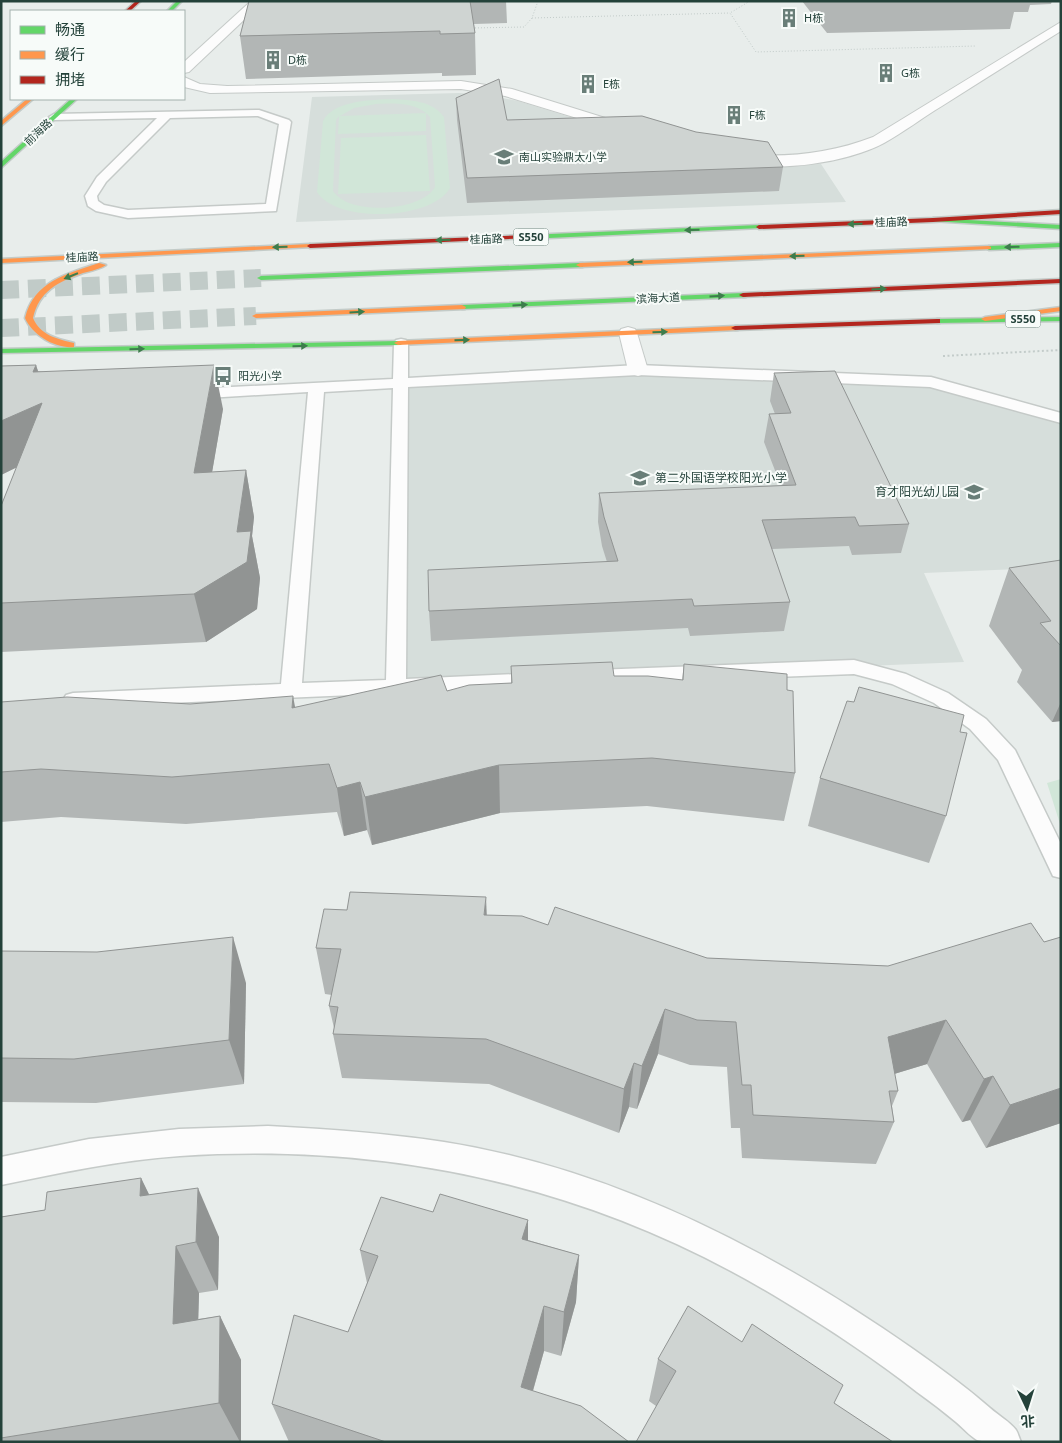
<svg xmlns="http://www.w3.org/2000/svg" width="1062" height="1443" font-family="'Noto Sans','Noto Sans SC',sans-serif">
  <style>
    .built { fill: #d6dedb }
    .green { fill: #d1e6d8; fill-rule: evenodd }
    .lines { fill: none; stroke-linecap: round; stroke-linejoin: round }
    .highway-tunnel { stroke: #c1cbc8; stroke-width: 18; stroke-dasharray: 18 9; stroke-linecap: butt }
    .lane-casing { stroke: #c5cac8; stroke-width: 3 }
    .street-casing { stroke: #c5cac8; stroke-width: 2 }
    .fast-casing { stroke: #c3cbc8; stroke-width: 3 }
    .slow-casing { stroke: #c3cbc8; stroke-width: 3 }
    .jam-casing { stroke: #c3cbc8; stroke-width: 3 }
    .path-far1 { stroke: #c3ccca; stroke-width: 1; stroke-dasharray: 1 2; stroke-linecap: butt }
    .path { stroke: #c3ccca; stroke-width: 2; stroke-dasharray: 2 2.5; stroke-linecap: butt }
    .lane { fill: #fcfcfc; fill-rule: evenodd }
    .street { fill: #fcfcfc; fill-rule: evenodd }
    .fast { fill: #63d668; fill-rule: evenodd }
    .slow { fill: #ff974d; fill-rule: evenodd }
    .jam { fill: #b3261e; fill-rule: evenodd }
    .wall { fill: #b2b6b5 }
    .shaded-wall { fill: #919493 }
    .building { fill: #cfd4d2; stroke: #919493 }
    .oneway { fill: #3d7d4c }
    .labels { text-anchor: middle; stroke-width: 4; stroke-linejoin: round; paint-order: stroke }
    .far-poi-label { font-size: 11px; fill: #24423a; stroke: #f7fbf9; text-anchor: start }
    .far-street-label { font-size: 11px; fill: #24423a; stroke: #f7fbf9 }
    .shield { fill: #f7fbf9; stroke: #637a73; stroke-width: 1 }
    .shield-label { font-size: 11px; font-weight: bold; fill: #24423a }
    .poi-label { font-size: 12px; fill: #24423a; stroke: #f7fbf9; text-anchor: start }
  </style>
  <rect width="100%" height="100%" fill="#e8edeb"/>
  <!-- built -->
  <g class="built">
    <polygon points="459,93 487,95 518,101 690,154 785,165 821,164 846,202 296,222 312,97"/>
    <polygon points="638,370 931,382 1061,418 1061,567 924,573 964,662 396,685 401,384"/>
  </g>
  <!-- green -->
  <g class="green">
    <path d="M393,99C411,100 433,101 444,117L450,188C432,220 337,224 317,192L323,121C334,100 372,100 393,99ZM376,104C393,103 418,102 430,117L435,187C421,212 349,216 333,191L336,120L339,116L338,134L426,131V113L340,116L354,108Z"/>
    <polygon points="426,135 430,191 338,194 341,138"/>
    <polygon points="1061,779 1061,827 1047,783"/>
  </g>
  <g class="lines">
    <!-- highway-tunnel -->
    <g class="highway-tunnel">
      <polyline points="1,290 261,278"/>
      <polyline points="1,328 256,316"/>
    </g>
    <!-- lane casing -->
    <g class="lane-casing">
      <g id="lane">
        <path d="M259,110L289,120L291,122L276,211L128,218L96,211L88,206L85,196L97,177L157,118L54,120L49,117L54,114ZM258,116L279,124L266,204L128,210L104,205L98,201L97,196L106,182L170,118Z"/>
        <path d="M401,339L406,340L408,343V378L638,365L931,377L1061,413V423L930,387L638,375L408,387L406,679L540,673L547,675L550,680L547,685L540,687L73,707L66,705L63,700L66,695L73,693L281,684L308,392L191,399L185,397L183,394L185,391L191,389L393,379L394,343L396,340ZM393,388L386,680L302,683L324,392Z"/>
        <polygon points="854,660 906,674 948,693 986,719 1015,750 1061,844 1061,878 1053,876 998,760 970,729 934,703 892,684 854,674 595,684 588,682 585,677 588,672 595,670"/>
        <path d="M268,1126C327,1129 385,1133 444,1142C615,1169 773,1251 913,1349C940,1368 966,1387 990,1408C998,1415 1010,1422 1016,1430C1018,1433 1019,1438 1021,1442C1011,1442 985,1443 977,1440C970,1436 963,1428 956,1422C944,1412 931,1402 917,1392C875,1359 831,1330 785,1302C599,1188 398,1142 180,1156C120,1160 60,1173 1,1185V1157L89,1139L179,1129Z"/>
      </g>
    </g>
    <!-- street casing -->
    <g class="street-casing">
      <g id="street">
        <polygon points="251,1 264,1 189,72 184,73 184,62"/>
        <path d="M1061,22V31C1021,56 981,81 942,106C922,118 904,132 884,143C846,163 776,173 735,162L732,159L735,156L740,154C786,158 829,154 873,137Z"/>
        <polygon points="184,77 200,84 227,86 461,81 512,89 631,126 633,129 631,132 626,133 505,96 461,89 210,93 184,87"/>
        <polygon points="628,327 635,329 637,333 648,370 645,374 638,376 631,374 628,370 619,333 621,329"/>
      </g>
    </g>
    <!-- fast casing -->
    <g class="fast-casing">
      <g id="fast">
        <polygon points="177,1 182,1 172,11 167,11"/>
        <polygon points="71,99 77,99 1,168 1,162"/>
        <polygon points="933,218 1061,225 1061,229 931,221 930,220"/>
        <polygon points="759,225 761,226 761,228 528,239 525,237 528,235"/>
        <polygon points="1061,243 1061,247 989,250 986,248 989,246"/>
        <polygon points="580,263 583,263 583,267 261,280 257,278 261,276"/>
        <polygon points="743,293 747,295 746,297 462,309 458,307 462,305"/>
        <polygon points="1061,317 1061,321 937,323 933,321 937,319"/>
        <polygon points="398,341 402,343 401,345 1,353 1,349"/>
      </g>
    </g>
    <!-- slow casing -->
    <g class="slow-casing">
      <g id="slow">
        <polygon points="27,99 33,99 1,126 1,121"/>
        <polygon points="310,244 313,246 312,247 1,263 1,259"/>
        <polygon points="989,246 991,247 991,249 580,267 576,265 580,263"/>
        <path d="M99,263L106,265C100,269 91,271 83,273C58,282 39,291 33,318C40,335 57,339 74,343V347C56,349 32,335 25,318C34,281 67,274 99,263Z"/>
        <polygon points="462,305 466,307 465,309 256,318 252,316 256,314"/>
        <polygon points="1061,307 1061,311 985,321 981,319 985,317"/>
        <polygon points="735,326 738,326 738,330 398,345 394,343 398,341"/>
      </g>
    </g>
    <!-- jam casing -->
    <g class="jam-casing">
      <g id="jam">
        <polygon points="136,1 141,1 130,11 125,11"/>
        <polygon points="1061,210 1061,214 933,222 759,229 756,227 759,225 933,218"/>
        <polygon points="528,235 530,236 530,238 310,248 307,246 310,244"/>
        <polygon points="1061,279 1061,283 743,297 739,295 743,293"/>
        <polygon points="937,319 940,319 940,323 735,330 731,328 735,326"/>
      </g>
    </g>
    <!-- path-far1 -->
    <g class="path-far1">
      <polyline points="750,1 730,13 756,52 976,46"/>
      <polyline points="532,18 730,13"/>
      <polyline points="472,28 524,27 532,18 538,1"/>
    </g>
    <!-- path -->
    <polyline class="path" points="943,356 1061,350"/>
    <!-- lane -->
    <use href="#lane" class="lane"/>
    <!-- street -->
    <use href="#street" class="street"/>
    <!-- fast -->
    <use href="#fast" class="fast"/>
    <!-- slow -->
    <use href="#slow" class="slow"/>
    <!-- jam -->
    <use href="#jam" class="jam"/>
  </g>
  <!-- wall -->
  <g class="wall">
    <polygon points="249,1 506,1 507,23 474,24 475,33 476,75 442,76 442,73 246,79 240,36"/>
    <polygon points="802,1 1052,1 1051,4 1030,5 1028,12 1014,12 1010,29 827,33"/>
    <polygon points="456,98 507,120 783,167 779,191 467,203 457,120"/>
    <polygon points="36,365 38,371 223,409 212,472 246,470 254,517 252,536 260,578 257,609 206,642 1,652 1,506 17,467 1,475 1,366"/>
    <polygon points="774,373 909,524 901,553 852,555 849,546 772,549 790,602 784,631 690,636 688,628 431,641 429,611 607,562 602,546 598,522 599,493 781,486 764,442 769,414 775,414 770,401"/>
    <polygon points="1061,560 1061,721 1052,722 1017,682 1022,670 989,626 1009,568"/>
    <polygon points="684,664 787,690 795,773 784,821 647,806 500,813 372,845 367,830 344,836 337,812 186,824 61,817 1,822 1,702 190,704 295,707 447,691 511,683 511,666 614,676 682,680"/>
    <polygon points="960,732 946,816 929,863 808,826 820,778"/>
    <polygon points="347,910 486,915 548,925 707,958 888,966 1044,942 1061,937 1061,1123 986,1148 970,1120 962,1122 927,1064 894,1074 898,1091 892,1106 894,1122 876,1164 742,1158 740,1128 731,1128 727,1067 690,1065 658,1054 637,1109 629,1107 619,1133 489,1084 342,1078 333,1034 334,1028 329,1006 332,995 325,994 316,948"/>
    <polygon points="1,951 246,983 244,1084 96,1103 1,1102"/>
    <polygon points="141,1178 149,1195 219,1237 218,1290 199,1293 198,1319 220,1316 241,1360 241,1442 1,1442 1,1217 45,1210"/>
    <polygon points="433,1212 528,1220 528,1240 579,1255 576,1302 561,1356 544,1351 533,1391 629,1442 289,1442 272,1404 348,1332 367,1283 360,1250"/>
    <polygon points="658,1359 834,1403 656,1406 649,1401"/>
  </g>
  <!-- shaded-wall -->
  <g class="shaded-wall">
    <polygon points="36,365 50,409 33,372"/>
    <polygon points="214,365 223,409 204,519 194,473"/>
    <polygon points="42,403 56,448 1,475 1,421"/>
    <polygon points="246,470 254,517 252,536 260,578 257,609 206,642 194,594 237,532"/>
    <polygon points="293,696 302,744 292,708"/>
    <polygon points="1061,702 1061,721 1052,722"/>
    <polygon points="499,765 500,813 372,845 365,797"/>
    <polygon points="360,782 367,830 344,836 337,788"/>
    <polygon points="486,897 488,944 484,915"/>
    <polygon points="233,937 246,983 244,1084 229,1040"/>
    <polygon points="665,1009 658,1054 637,1109 642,1066"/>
    <polygon points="946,1020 927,1064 871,1081 888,1037"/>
    <polygon points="634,1063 629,1107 619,1133 624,1089"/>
    <polygon points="993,1076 970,1120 962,1122 984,1079"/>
    <polygon points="1061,1088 1061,1123 986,1148 1010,1105"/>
    <polygon points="141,1178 166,1229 140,1196"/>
    <polygon points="198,1188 219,1237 218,1290 196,1242"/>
    <polygon points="528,1220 528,1269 522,1239"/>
    <polygon points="176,1246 199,1293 197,1368 173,1324"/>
    <polygon points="579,1255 576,1302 561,1356 564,1312"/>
    <polygon points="544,1306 544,1351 522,1429 521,1387"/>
    <polygon points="220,1316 241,1360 241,1442 240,1442 219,1403"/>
  </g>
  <!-- building -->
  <g class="building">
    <polygon points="249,1 470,1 475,33 440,34 440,31 240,36"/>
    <polygon points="499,79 507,120 642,116 696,132 768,142 783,167 467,178 456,98"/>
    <polygon points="36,365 33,372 214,365 194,473 246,470 237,532 251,531 247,562 194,594 1,603 1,506 42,403 1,421 1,366"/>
    <polygon points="835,371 909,524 859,526 855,517 762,520 790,602 694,606 692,599 429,611 428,570 618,561 604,517 599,493 796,485 769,414 791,413 774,373"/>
    <polygon points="1061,560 1061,646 1040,623 1051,621 1009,568"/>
    <polygon points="612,662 614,676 648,676 683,680 684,664 787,674 787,690 793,691 795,773 652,758 499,765 365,797 360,782 337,788 329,764 172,777 41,769 1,772 1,702 67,697 190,704 293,696 292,708 441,675 447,691 469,685 512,683 511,666"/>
    <polygon points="859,687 964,715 960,732 967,733 946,816 820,778 847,701 854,702"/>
    <polygon points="350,892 486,897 484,915 522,916 548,925 555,907 707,958 888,966 1031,923 1044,942 1061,937 1061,1088 1010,1105 993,1076 984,1079 946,1020 888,1037 898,1091 889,1091 894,1122 753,1115 751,1085 742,1085 736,1022 697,1020 665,1009 642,1066 634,1063 624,1089 486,1039 333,1034 338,1007 329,1006 341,949 316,948 324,909 347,910"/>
    <polygon points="233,937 229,1040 74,1059 1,1058 1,951 97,952"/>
    <polygon points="141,1178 140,1196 198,1188 196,1242 176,1246 173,1324 220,1316 219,1403 1,1438 1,1217 45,1210 47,1192"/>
    <polygon points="440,1194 528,1220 522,1239 579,1255 564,1312 544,1306 521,1387 581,1406 629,1442 386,1442 272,1404 294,1315 348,1332 378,1256 360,1250 381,1197 433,1212"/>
    <polygon points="688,1306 742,1342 752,1324 843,1385 834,1403 893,1442 636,1442 676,1371 658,1359"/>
  </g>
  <!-- one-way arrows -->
  <defs><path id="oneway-solid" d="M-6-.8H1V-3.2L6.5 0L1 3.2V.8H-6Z" transform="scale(1.25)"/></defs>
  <g class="oneway">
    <use href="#oneway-solid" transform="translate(855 224) rotate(178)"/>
    <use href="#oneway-solid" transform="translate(692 230) rotate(178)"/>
    <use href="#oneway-solid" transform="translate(443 240) rotate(178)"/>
    <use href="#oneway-solid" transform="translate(280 247) rotate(178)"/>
    <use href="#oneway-solid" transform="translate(1012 247) rotate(178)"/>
    <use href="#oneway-solid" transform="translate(797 256) rotate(178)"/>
    <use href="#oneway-solid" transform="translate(635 262) rotate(178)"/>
    <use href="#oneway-solid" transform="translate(71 276) rotate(158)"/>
    <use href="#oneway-solid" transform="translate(879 289) rotate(-3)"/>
    <use href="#oneway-solid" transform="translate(717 296) rotate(-3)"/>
    <use href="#oneway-solid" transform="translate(520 305) rotate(-3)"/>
    <use href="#oneway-solid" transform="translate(357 312) rotate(-3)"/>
    <use href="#oneway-solid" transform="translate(660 332) rotate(-2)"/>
    <use href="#oneway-solid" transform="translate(462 340) rotate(-2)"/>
    <use href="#oneway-solid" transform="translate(300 346) rotate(-1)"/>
    <use href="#oneway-solid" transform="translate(137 349) rotate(-1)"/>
  </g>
  <!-- icons -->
  <defs>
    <g id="building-bare" transform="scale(1.5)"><path d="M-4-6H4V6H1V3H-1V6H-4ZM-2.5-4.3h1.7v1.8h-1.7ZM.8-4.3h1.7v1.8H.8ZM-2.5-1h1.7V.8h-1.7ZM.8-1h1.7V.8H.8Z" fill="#697e78" stroke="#f7fbf9" stroke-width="2.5" paint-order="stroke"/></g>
    <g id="school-bare" transform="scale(1.5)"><path d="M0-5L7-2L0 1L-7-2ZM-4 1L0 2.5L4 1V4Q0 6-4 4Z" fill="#697e78" stroke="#f7fbf9" stroke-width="2.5" paint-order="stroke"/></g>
    <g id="bus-bare" transform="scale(1.5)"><path d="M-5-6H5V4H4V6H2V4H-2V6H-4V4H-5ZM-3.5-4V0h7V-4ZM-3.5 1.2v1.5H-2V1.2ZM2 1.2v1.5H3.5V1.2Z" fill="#697e78" stroke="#f7fbf9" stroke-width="2.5" paint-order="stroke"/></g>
  </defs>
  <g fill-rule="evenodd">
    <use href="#building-bare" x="789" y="18"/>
    <use href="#building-bare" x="273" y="60"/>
    <use href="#building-bare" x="886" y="73"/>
    <use href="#building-bare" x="588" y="84"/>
    <use href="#building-bare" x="734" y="115"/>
    <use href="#school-bare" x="504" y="157"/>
    <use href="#bus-bare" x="223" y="376"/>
    <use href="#school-bare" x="640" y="478"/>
    <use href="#school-bare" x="974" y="492"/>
  </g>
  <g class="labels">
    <!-- far-poi labels -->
    <g class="far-poi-label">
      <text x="804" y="22">H栋</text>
      <text x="288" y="64">D栋</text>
      <text x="901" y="77">G栋</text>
      <text x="603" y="88">E栋</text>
      <text x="749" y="119">F栋</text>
      <text x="519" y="161">南山实验鼎太小学</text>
      <text x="238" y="380">阳光小学</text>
    </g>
    <!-- far-street labels -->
    <g class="far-street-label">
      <text transform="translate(38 132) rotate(-43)" y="4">前海路</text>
      <text transform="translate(891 222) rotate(-2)" y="4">桂庙路</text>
      <text transform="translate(486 239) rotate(-2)" y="4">桂庙路</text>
      <text transform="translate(82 257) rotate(-3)" y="4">桂庙路</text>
      <text transform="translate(658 298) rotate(-3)" y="4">滨海大道</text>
    </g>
    <!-- shield labels -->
    <g class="shield">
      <rect x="513.5" y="228.5" width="35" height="17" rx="4"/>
      <rect x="1005.5" y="310.5" width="35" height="17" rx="4"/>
    </g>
    <g class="shield-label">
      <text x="531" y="241">S550</text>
      <text x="1023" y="323">S550</text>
    </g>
    <!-- poi labels -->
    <g class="poi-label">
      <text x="655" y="482">第二外国语学校阳光小学</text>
      <text x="959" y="496" text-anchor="end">育才阳光幼儿园</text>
    </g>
  </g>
  <!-- border -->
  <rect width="1062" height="1443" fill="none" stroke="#24423a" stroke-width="5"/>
  <!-- legend -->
  <rect x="10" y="10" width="175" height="90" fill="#f7fbf9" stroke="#a3b1ad"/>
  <rect x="20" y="26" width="25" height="8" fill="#63d668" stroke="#a3b1ad"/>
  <text x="55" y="35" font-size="15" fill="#24423a">畅通</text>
  <rect x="20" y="51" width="25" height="8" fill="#ff974d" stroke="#a3b1ad"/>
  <text x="55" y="60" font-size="15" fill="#24423a">缓行</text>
  <rect x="20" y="76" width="25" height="8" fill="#b3261e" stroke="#a3b1ad"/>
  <text x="55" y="85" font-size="15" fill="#24423a">拥堵</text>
  <!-- north arrow -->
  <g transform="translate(1027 1408) rotate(176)" stroke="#f7fbf9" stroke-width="4" paint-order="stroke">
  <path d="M0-4L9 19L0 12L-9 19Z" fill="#24423a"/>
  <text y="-8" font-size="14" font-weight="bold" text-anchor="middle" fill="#24423a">北</text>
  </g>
</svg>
